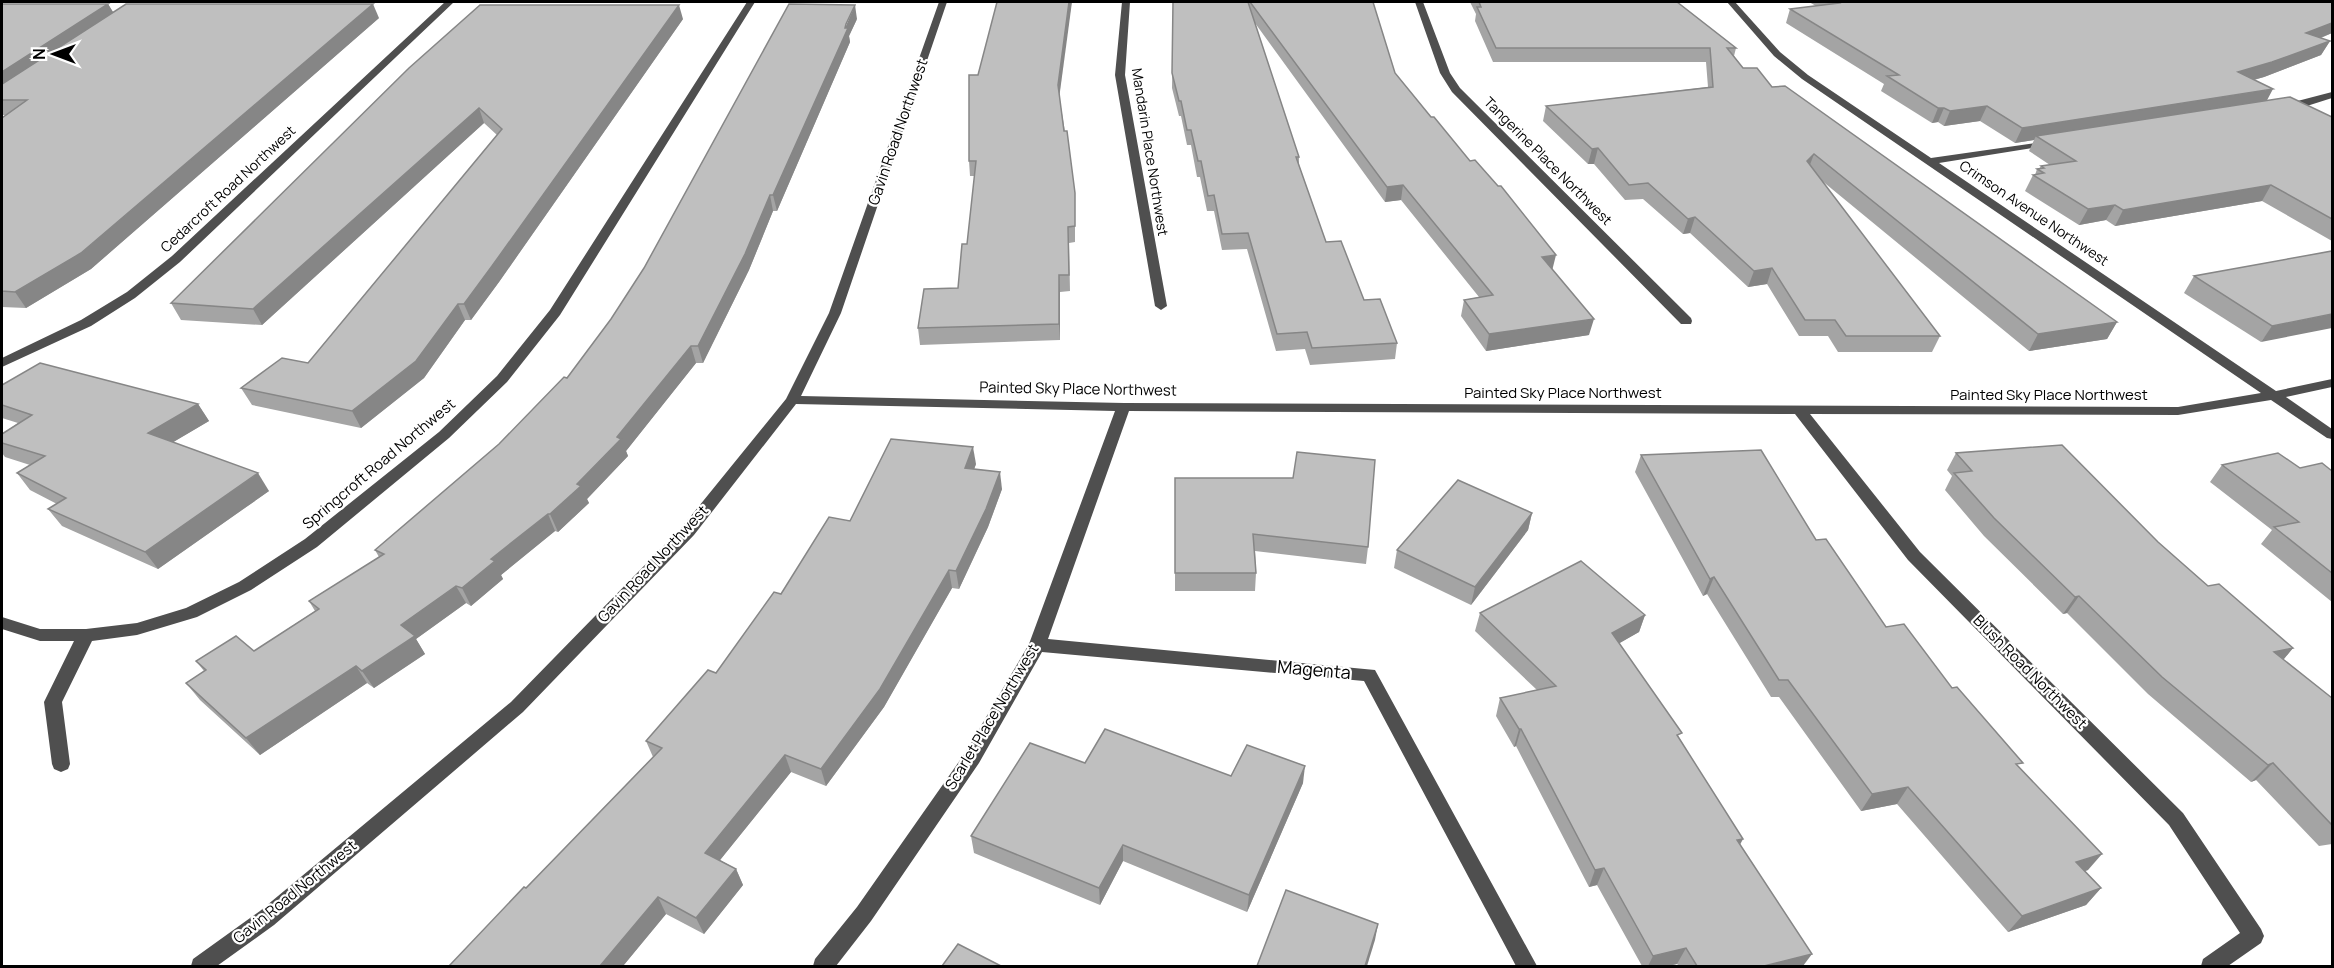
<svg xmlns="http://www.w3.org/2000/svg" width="2334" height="968" font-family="Manrope,sans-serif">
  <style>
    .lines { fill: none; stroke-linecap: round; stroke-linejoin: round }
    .minor { fill: #4f4f4f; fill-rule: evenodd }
    .wall { fill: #a4a4a4 }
    .shaded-wall { fill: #868686 }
    .building { fill: #bfbfbf; stroke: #868686; stroke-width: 1.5 }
    .labels { text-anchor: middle; stroke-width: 4.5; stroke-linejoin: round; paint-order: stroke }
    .far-street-label { font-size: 14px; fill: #000; stroke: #fff }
    .street-label { font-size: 15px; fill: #000; stroke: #fff }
    .near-street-label { font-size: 18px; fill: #000; stroke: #fff }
  </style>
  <rect width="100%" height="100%" fill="#fff"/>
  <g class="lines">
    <!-- minor -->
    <g class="minor">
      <polygon points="445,2 454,2 180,262 135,298 91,326 2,367 2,358 81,320 127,292 172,256"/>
      <polygon points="747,2 755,2 560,315 507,382 449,438 317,547 251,590 197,617 137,635 92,641 62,702 70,764 68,769 61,772 54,769 52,764 44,702 74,641 40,641 2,629 2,617 40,629 86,629 137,623 186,608 239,582 305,539 439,432 497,376 550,310"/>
      <polygon points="939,2 947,2 841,313 801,396 1124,403 2178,407 2261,393 1802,79 1774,56 1727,2 1735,2 1780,52 1808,75 1931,158 2056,140 2056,144 2052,145 1939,163 2276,391 2332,379 2332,387 2286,397 2332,429 2332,439 2327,438 2271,400 2178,415 1810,414 1920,552 2183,813 2261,929 2264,936 2261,943 2228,966 2201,966 2203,959 2240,933 2169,825 1908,560 1795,414 1129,411 1048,639 1375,670 1537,966 1516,966 1364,681 1042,652 979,763 871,921 836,966 813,966 815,959 857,907 965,753 1029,644 1115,411 796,404 694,535 523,712 274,925 217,966 191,966 193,959 260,911 511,702 682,527 786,399 829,313"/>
      <polygon points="1122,2 1130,2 1125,75 1167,306 1161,310 1155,306 1115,75"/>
      <polygon points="1415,2 1423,2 1450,73 1460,88 1691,318 1692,321 1691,324 1681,324 1452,92 1440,73"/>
      <polygon points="2332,92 2332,98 2310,105 2283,109 2278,106"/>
    </g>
  </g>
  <!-- wall -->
  <g class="wall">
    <polygon points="1173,2 1373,2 1395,73 1552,270 1589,335 1486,351 1461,316 1464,300 1479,297 1401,200 1385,202 1255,23 1299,157 1299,165 1326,242 1364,300 1397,343 1395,359 1310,365 1305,349 1276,351 1247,249 1222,250 1214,211 1207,211 1200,177 1197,177 1191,145 1187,145 1181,116 1179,116 1172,88"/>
    <polygon points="1470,2 1677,2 1736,48 1734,56 1743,68 1772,87 2117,322 2107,339 2029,351 1821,180 1940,336 1932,352 1838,352 1828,336 1799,336 1767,284 1748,287 1690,233 1683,234 1643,199 1625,200 1594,164 1588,164 1543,121 1546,106 1708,87 1706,62 1493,62 1475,21 1476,14"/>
    <polygon points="1809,2 2332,2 2332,33 2321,38 2330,41 2321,55 2264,77 2254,80 2266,101 2332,117 2332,241 2262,201 2115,226 2106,220 2079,225 2025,191 2033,175 2035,175 2037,169 2039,169 2041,166 2050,165 2029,151 2034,140 2015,143 1980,121 1944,126 1938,122 1932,123 1881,91 1884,84 1786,23 1790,9 1816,6"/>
    <polygon points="2,4 108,4 113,12 379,18 91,269 26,308 2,307 2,118 6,115 2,115"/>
    <polygon points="683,19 499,282 471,320 465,320 424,378 361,428 252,405 241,388 308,363 497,135 484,123 262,325 181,320 171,303 409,68"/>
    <polygon points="857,19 849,36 850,42 777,211 773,211 749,270 703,363 696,363 626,451 628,456 587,499 589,503 558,532 555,531 501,575 503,579 471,606 466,603 416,639 425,654 374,688 367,683 260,755 200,700 186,683 204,671 196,661 254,651 315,611 309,601 379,557 375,550 499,444 567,378"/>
    <polygon points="1059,95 1075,193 1075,242 1069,243 1070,291 1060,292 1060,340 920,345 918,328 958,288 967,244 975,176 970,176 969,161"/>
    <polygon points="2332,251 2261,342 2184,293 2194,276"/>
    <polygon points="2,385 198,404 209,421 173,442 269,491 158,569 62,526 48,509 57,504 30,490 17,473 30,465 5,457 2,453 2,434 18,423 2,418"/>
    <polygon points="1956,453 2158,542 2208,586 2293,648 2283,660 2332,698 2332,844 2319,846 2256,780 2251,782 2148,694 2067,613 2063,614 1984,536 1945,490 1952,476 1947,470"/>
    <polygon points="1641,455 1816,540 1886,627 1952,688 2019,768 2088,870 2085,871 2101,888 2086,905 2008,932 1897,804 1861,811 1779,697 1771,697 1707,594 1703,596 1635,472"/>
    <polygon points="976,464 974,469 1002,489 988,527 959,589 952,588 884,707 826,786 791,772 720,860 736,869 743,885 704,934 666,914 623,966 449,966 526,888 653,757 646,741 716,673 781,594 850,521"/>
    <polygon points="2222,465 2332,471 2332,602 2261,544 2272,530 2210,482"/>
    <polygon points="1175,478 1368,547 1366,564 1255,551 1256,573 1255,591 1175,591"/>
    <polygon points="1532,513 1528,530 1471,605 1394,568 1397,550"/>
    <polygon points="1480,613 1645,615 1639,632 1619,643 1680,739 1740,845 1803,966 1679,966 1677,964 1668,966 1642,966 1597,885 1589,887 1516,746 1514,747 1496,716 1500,698 1537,690 1475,631"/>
    <polygon points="1085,763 1303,783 1247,912 1123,861 1100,905 974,853 971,836"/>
  </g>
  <!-- shaded-wall -->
  <g class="shaded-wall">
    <polygon points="1069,2 1072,2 1059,99 1058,85"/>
    <polygon points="108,4 116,17 2,93 2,72"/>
    <polygon points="373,4 379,18 91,269 26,308 15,292"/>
    <polygon points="679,5 683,19 499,282 471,320 464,304"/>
    <polygon points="855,5 857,19 849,36 850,42 777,211 773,195"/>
    <polygon points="2332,23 2332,33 2297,47 2306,33"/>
    <polygon points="2330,41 2321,55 2264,77 2230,86 2238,72"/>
    <polygon points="2273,89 2265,104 2036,136 2034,140 2015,143 2022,128"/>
    <polygon points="1987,106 1980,121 1944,126 1950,111"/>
    <polygon points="479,108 484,123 262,325 253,309"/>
    <polygon points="1938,108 1944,108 1938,122 1932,123"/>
    <polygon points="1598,148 1594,164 1588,164 1592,149"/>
    <polygon points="1814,154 1808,170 1807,161"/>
    <polygon points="1403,185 1401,200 1385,202 1387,187"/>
    <polygon points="2271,185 2262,201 2115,226 2123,210"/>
    <polygon points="770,195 773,211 749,270 703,363 698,346"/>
    <polygon points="2115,205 2106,220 2079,225 2088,209"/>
    <polygon points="1695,217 1690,233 1683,234 1688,219"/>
    <polygon points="1556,255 1552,271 1542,257"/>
    <polygon points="1772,268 1767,284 1748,287 1754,271"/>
    <polygon points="1059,275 1060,292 1060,340 1059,324"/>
    <polygon points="458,304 465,320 424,378 361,428 352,411"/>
    <polygon points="2332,314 2332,328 2261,342 2272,326"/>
    <polygon points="1594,319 1589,335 1486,351 1489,334"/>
    <polygon points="2117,322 2107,339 2029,351 2038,334"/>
    <polygon points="691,346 696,363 626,451 628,456 587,499 589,503 558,532 550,514 617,437"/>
    <polygon points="198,404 209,421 160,450 148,433"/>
    <polygon points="973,447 976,464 968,486 965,468"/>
    <polygon points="1000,472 1002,489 988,527 959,589 956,571"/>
    <polygon points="258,473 269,491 158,569 145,552"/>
    <polygon points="1532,513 1528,530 1471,605 1475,587"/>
    <polygon points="548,514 555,531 501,575 503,579 471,606 462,588 491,559"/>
    <polygon points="949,570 952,588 884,707 826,786 821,769"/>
    <polygon points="1714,577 1707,594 1703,596 1710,579"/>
    <polygon points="456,586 466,603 416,639 425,654 374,688 362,671 401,625"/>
    <polygon points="2079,596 2067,613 2063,614 2075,597"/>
    <polygon points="1645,615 1639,632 1606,651 1612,633"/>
    <polygon points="2293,648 2278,666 2274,652"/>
    <polygon points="356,666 367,683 260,755 246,738"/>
    <polygon points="1519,729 1521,729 1516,746 1514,747"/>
    <polygon points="785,755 791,772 712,870 705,853"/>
    <polygon points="2273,763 2256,780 2251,782 2268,765"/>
    <polygon points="1305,766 1303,783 1247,912 1249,895"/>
    <polygon points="1908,787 1897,804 1861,811 1872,794"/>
    <polygon points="1743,839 1734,856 1737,840"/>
    <polygon points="1123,845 1123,861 1100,905 1099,888"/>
    <polygon points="2102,854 2088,870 2061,879 2076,862"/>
    <polygon points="1604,868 1597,885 1589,887 1595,870"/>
    <polygon points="736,869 743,885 704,934 696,918"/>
    <polygon points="2101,888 2086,905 2008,932 2022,916"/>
    <polygon points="658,897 666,914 623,966 600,966"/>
    <polygon points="1378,924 1375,940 1367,966 1365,966"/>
    <polygon points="1686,948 1677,964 1668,966 1648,966 1653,956"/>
    <polygon points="1812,954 1803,966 1764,966"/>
  </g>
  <!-- building -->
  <g class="building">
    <polygon points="997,2 1069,2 1058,85 1064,131 1067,131 1075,193 1075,226 1068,227 1069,275 1059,275 1059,324 918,328 924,289 958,288 962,244 967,244 976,161 969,161 969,75 978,75"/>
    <polygon points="1173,2 1248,2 1299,157 1296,157 1326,242 1341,241 1364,300 1380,299 1397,343 1312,348 1307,332 1277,334 1248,233 1222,234 1214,195 1208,196 1201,161 1198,161 1191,130 1187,130 1181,101 1179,101 1172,73"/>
    <polygon points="1250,2 1373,2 1395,73 1431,117 1434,117 1470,161 1475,160 1498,186 1501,186 1556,255 1542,257 1594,319 1489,334 1464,300 1493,295 1403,185 1387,187"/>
    <polygon points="1479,2 1677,2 1736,48 1727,48 1743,68 1757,68 1772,87 1785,86 2117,322 2038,334 1814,154 1807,161 1940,336 1846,336 1835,320 1805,320 1772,268 1754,271 1695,217 1688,219 1648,183 1629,185 1598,148 1592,149 1546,106 1713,87 1710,48 1496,48 1477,7 1481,7"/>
    <polygon points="1837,2 2332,2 2332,23 2306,33 2330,41 2272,62 2238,72 2273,89 2022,128 1987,106 1950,111 1944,108 1938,108 1887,76 1899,75 1790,9 1839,3"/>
    <polygon points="2,4 108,4 2,72"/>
    <polygon points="126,4 373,4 81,253 15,292 2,291 2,118 27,100 2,100 2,84"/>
    <polygon points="789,4 855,5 846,24 845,28 848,28 773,195 770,195 745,254 698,346 691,346 617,437 621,439 577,484 581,486 550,514 548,514 491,559 495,561 462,588 456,586 401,625 415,636 362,671 356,666 246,738 186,683 206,670 196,661 236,636 254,651 319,609 309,601 384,554 375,550 499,444 564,377 567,378 611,319 644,268"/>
    <polygon points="480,5 679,5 492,266 464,304 458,304 416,361 352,411 241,388 282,358 308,363 502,129 479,108 253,309 171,303 409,68"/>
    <polygon points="2290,97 2332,117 2332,219 2271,185 2123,210 2115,205 2088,209 2033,175 2044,173 2037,169 2044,168 2041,166 2076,161 2036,136"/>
    <polygon points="2332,251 2332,314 2272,326 2194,276"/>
    <polygon points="40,363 198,404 148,433 258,473 145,552 48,509 66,498 17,473 45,456 2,443 2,434 32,415 2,405 2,385"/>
    <polygon points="891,439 973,447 965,468 1000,472 986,509 956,571 949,570 880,689 821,769 785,755 705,853 736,869 696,918 658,897 600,966 449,966 524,887 526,888 662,748 646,741 708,670 716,673 774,592 781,594 829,517 850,521"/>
    <polygon points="2062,445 2158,542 2208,586 2219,584 2293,648 2274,652 2332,698 2332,825 2273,763 2268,765 2162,677 2079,596 2075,597 1994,518 1954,473 1972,471 1956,453"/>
    <polygon points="1761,450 1816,540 1826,539 1886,627 1904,624 1952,688 1957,687 2023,763 2016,764 2102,854 2076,862 2101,888 2022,916 1908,787 1872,794 1788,680 1779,680 1714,577 1710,579 1641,455"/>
    <polygon points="1297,452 1375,460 1368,547 1253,534 1256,573 1175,573 1175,478 1293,478"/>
    <polygon points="2278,453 2300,468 2322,463 2332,471 2332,573 2274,527 2299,522 2222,465"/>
    <polygon points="1458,480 1532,513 1475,587 1397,550"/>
    <polygon points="1581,561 1645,615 1612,633 1682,733 1677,735 1743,839 1737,840 1812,954 1764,966 1697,966 1686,948 1653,956 1604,868 1595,870 1521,729 1519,729 1500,698 1556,686 1480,613"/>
    <polygon points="1105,729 1231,776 1247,745 1305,766 1249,895 1123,845 1099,888 971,836 1030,743 1085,763"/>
    <polygon points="1286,890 1378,924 1365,966 1257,966"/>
    <polygon points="958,944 1001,966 942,966"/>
  </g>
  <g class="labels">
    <!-- far-street labels -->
    <g class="far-street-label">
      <text transform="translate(1150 152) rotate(81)" y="5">Mandarin Place Northwest</text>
      <text transform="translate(1548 161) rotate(45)" y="5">Tangerine Place Northwest</text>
      <text transform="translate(228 189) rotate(-43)" y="5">Cedarcroft Road Northwest</text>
      <text transform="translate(2034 213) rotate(34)" y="5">Crimson Avenue Northwest</text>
    </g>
    <!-- street labels -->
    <g class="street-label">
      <text transform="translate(898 132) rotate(-71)" y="5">Gavin Road Northwest</text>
      <text transform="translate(1078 389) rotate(1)" y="5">Painted Sky Place Northwest</text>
      <text x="1563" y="398">Painted Sky Place Northwest</text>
      <text x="2049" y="400">Painted Sky Place Northwest</text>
      <text transform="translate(379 464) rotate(-40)" y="5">Springcroft Road Northwest</text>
      <text transform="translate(653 564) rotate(-47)" y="5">Gavin Road Northwest</text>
      <text transform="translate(2030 672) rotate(45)" y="5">Blush Road Northwest</text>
      <text transform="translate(992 717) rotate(-59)" y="5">Scarlet Place Northwest</text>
      <text transform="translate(295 892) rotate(-39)" y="5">Gavin Road Northwest</text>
    </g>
    <!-- near-street labels -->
    <g class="near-street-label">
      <text transform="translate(1314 670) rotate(5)" y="6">Magenta</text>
    </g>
  </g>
  <!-- border -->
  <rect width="2334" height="968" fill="none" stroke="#000000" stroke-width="6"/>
  <!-- north arrow -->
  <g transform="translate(54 54) rotate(270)" stroke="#ffffff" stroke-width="4.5" paint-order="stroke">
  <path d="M0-4.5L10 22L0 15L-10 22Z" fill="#000000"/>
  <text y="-9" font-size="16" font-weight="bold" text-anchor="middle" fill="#000000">N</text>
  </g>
</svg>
